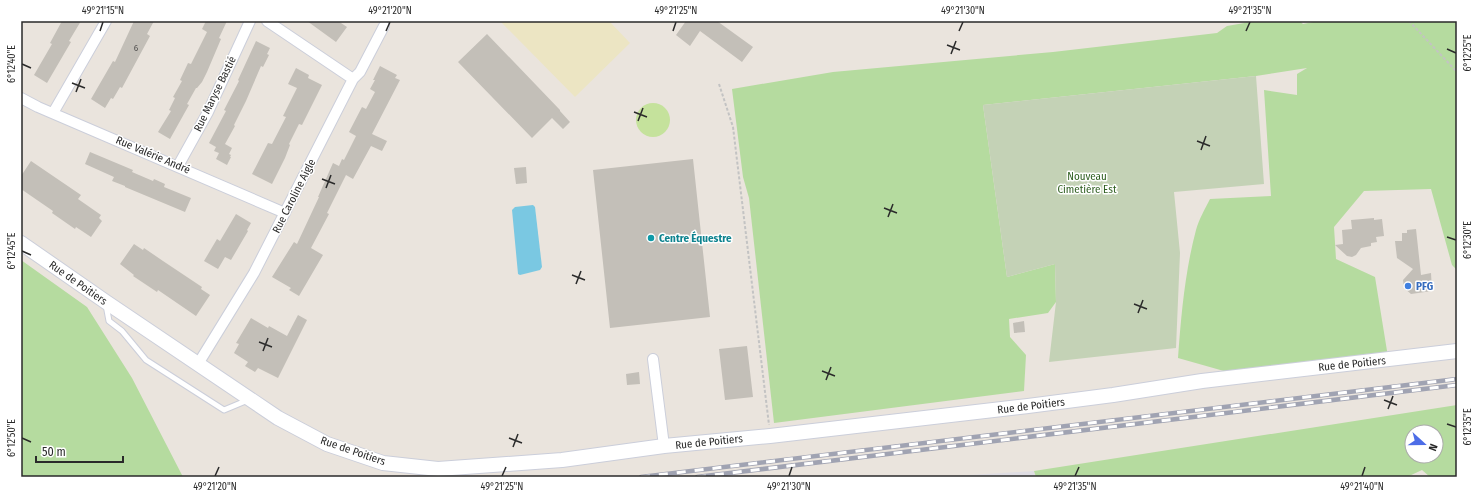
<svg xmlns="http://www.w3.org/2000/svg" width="1478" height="498" viewBox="0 0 1478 498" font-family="'Fira Sans Condensed',sans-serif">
<rect width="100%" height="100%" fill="#eae4dd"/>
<path fill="#dfdde3" d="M1034,471L1036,477H938Z"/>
<path fill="#b5db9f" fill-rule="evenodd" d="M1256,21H1300L1303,24L1318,21H1457V270L1452,265L1431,189L1364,191L1334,227L1336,259L1375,277L1388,357L1238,375L1178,358C1181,316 1185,271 1196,230C1199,219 1205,209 1210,199L1271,196L1264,90L1297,95V74L1307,68L1256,76L983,105L1007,277L1055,264L1056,302L1048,313L1009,319L1010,337L1026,355L1024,391L774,423L749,198L743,177L732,89L833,72L1053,52L1217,33L1227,26Z
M21,260L87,307L132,378L183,477H21Z
M1457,405V477H1430L1422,470L1407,477H1036L1034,471ZM1412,432H1436V456H1412Z"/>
<path fill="#ece5c3" d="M500,21H609L630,43L575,97Z"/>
<path fill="#c4d2b6" d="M1256,76L1264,184L1174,192L1180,253L1176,348L1049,362L1056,302L1055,264L1007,277L983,105Z"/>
<path fill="#c5e29c" d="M636 120a17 17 0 1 1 34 0a17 17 0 1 1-34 0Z"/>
<path fill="#7ac8e2" d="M533,205L535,207L542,267L540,270L520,275L518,274L512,210L515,207Z"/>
<path fill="#c3bfb8" d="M62,21H81L69,41L71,42L47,83L34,75L52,44L50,43Z
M134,21H154L147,34L150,36L122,88L120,87L113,99L111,98L105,108L91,99L113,61L115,62Z
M206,21H227L219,38L221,39L207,72L202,82L197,88H196L187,104L189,105L170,139L158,132L171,111L169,110L175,98L173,97L182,81L180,80L188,63L191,64L207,32L202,29Z
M307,21H338L347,27L336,42Z
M686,21H717L753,47L742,62L700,31L690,46L676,35Z
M487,34L560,110V111L570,122L563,129L552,118L532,138L458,62Z
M256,41L270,48L267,54L269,55L263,67L261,66L246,101L234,125L235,126L225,144L232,148L229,154L231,155L230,157H231L227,165L216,159L219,153L214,151L216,147L209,143L226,111L224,110L239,81L238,80Z
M380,66L397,75L395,78L400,80L372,134L387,141L382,151L371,146L353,179L346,175L327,213L329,214L311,248L323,255L299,296L289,290L291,288L272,277L294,242L297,244L319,197H318L333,163L339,166L342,159L344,160L356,136L349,132L362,107L366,109L375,92L370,89L375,80H373Z
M296,68L309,75L308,78L322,85L302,125L299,124L289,144L290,145L285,158L272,184L252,174L268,143L272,144L286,117L283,116L297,88L288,84Z
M90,152L133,170L132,172L153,181L154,179L165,184L164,187L191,198L185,212L125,187V186L112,181L114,177L85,164Z
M693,159L710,317L610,328L593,170Z
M31,161L81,195L78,199L101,215L99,218L102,221L91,237L76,227L75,229L52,213L53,211L21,189V176Z
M526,167L527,183L516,184L514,168Z
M236,214L251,223L247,230L248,231L231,260L225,257L218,269L204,261L217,239L220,241Z
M1374,218V220L1382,219L1384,236L1376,237L1377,242L1371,243V246L1361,248L1356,255L1352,257L1347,256L1335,245L1343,244L1342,230L1352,229L1351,220Z
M1416,229L1421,275L1431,273L1432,291L1411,294L1404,288L1403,280L1413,269L1397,258L1395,241H1402V233H1407V230Z
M134,244L143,250L144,248L163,261L202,287L201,289L210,295L196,316L158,290L157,292L133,276L134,275L120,264Z
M298,315L307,320L278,378L258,368L255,372L245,366L248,362L234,353L239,344L236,343L251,318L268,328L269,326L287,336Z
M1024,321L1025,332L1014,333L1013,323Z
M747,346L753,397L725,400L719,349Z
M639,372L640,384L627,385L626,374Z"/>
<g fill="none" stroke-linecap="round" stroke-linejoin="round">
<g stroke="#cbceda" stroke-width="7">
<path id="lane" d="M106,305L109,321L122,331L146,360L224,410L248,400"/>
</g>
<g stroke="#cbceda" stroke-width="12">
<path id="street" d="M267,21L353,79
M21,98L38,107L285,213
M53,113L106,21
M178,166L208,112L250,21
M653,359L664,446
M198,364L254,273L353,79L360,72L384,26"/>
</g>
<g stroke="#cbceda" stroke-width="16">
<path id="secondary" d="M21,243L106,302L278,418L327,444L383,463L438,469L562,460L664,446L770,436L1028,406L1113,395L1202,381L1457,351"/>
</g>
<path stroke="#c3c3c3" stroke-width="2" stroke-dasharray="3 2" stroke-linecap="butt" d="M1409,21L1457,72
M719,84L733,127L769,425"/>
<use href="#lane" stroke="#fff" stroke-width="5"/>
<use href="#street" stroke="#fff" stroke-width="10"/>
<use href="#secondary" stroke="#fff" stroke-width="14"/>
<g stroke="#a0a3b2" stroke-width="4.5">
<path id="rail" d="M641,477L1457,379
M697,477L1457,385"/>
</g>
<use href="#rail" stroke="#fff" stroke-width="3" stroke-dasharray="9" stroke-linecap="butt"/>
</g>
<path fill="none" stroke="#2a2a2a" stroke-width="1.5" d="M100,31L103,22M386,31L390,22M673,31L676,22M959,31L963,22M1246,31L1250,22M947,45L960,50M1447,49L1456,53M951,54L956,41M22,64L31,68M72,83L85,88M76,92L81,79M634,112L647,117M638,121L643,108M1197,141L1210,146M1201,150L1206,136M322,179L335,184M326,188L331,175M884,208L897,213M888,217L893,204M1447,237L1456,240M22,251L31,255M572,275L585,280M576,284L581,271M1134,304L1147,309M1138,313L1143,300M259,342L272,347M263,351L268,338M822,371L835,376M826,380L831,367M1384,400L1397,405M1388,409L1393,396M1447,424L1456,427M22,438L31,442M509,438L522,443M513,447L518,434M215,476L219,467M502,476L506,467M789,476L792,467M1075,476L1079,467M1362,476L1365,467"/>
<circle fill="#0f9aa8" stroke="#fff" stroke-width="1.5" cx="651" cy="238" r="4"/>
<circle fill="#3f7fe0" stroke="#fff" stroke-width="1.5" cx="1408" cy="286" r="4"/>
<g text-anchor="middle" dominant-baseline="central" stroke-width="3" stroke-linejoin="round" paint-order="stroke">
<g font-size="9" fill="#504f4e">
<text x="136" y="48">6</text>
</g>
<g font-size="11" fill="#2a2a2a" stroke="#fff">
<text transform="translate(215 94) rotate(-64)">Rue Maryse Bastié</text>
<text transform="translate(153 155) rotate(23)">Rue Valérie André</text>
<text transform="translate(294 196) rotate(-63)">Rue Caroline Aigle</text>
<text transform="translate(78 283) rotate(35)">Rue de Poitiers</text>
<text transform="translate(1352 364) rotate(-6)">Rue de Poitiers</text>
<text transform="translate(1031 406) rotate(-7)">Rue de Poitiers</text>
<text transform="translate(709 442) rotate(-6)">Rue de Poitiers</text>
<text transform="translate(353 451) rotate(19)">Rue de Poitiers</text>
</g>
<g font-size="11" fill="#2f5f21" stroke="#fff">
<text x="1087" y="176">Nouveau<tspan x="1087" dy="13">Cimetière Est</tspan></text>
</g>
<g font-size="11" font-weight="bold" fill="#0d838f" stroke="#fff" text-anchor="start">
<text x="659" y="238">Centre Équestre</text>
</g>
<g font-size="11" font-weight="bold" fill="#366cbe" stroke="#fff" text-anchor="start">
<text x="1416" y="286">PFG</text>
</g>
</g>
<rect width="1478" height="498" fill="none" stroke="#ffffff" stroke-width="44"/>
<g transform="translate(1424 444) rotate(111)"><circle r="19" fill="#ffffff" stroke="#aaaaaa"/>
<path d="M0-3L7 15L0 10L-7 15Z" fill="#4d6de7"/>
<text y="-6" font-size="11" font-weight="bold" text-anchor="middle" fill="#2a2a2a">N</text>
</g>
<path d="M36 456v6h87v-6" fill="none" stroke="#2a2a2a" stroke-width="2"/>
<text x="42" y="456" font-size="12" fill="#2a2a2a" stroke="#ffffff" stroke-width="3" paint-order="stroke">50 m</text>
<rect x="22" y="22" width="1434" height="454" fill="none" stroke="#2a2a2a" stroke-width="1.5"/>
<g font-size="10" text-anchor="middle" fill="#2a2a2a">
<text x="103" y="14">49°21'15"N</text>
<text x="390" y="14">49°21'20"N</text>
<text x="676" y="14">49°21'25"N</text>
<text x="963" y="14">49°21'30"N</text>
<text x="1250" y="14">49°21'35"N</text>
<text transform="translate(1467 53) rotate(-90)" y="4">6°12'25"E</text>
<text transform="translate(11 64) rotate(-90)" y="4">6°12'40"E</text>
<text transform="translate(1467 240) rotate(-90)" y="4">6°12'30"E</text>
<text transform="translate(11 251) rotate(-90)" y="4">6°12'45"E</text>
<text transform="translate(1467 427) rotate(-90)" y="4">6°12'35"E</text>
<text transform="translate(11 438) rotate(-90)" y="4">6°12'50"E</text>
<text x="215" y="490">49°21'20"N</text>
<text x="502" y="490">49°21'25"N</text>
<text x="789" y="490">49°21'30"N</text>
<text x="1075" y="490">49°21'35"N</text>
<text x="1362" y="490">49°21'40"N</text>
</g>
</svg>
